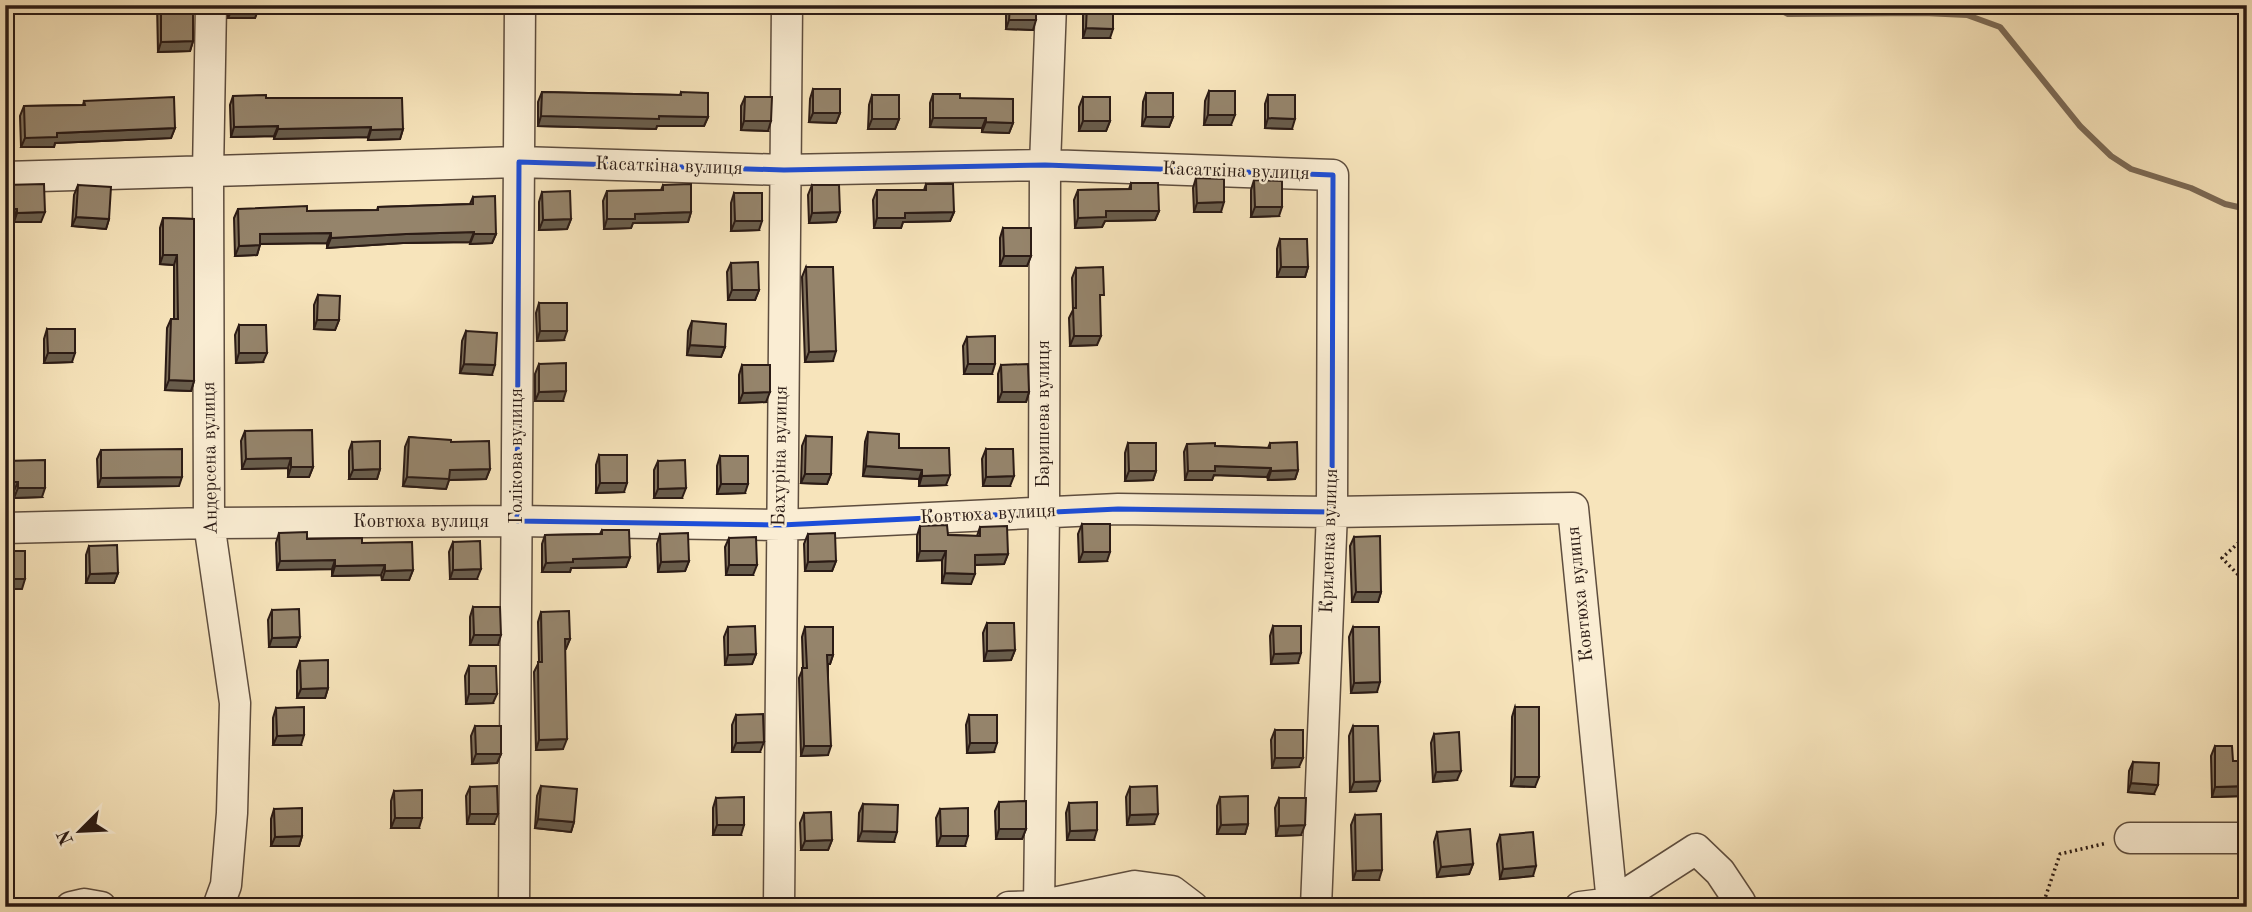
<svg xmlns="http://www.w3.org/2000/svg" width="2252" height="912" viewBox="0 0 2252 912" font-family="'Old Standard TT',serif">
<rect width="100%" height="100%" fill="#f7e4bb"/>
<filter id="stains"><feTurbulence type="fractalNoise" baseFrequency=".00286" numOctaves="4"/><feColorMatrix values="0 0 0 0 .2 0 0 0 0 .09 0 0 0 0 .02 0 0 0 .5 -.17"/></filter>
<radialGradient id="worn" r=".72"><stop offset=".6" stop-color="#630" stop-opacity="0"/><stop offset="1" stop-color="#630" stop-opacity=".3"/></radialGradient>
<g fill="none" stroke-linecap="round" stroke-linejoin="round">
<path stroke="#7c6b57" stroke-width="6" d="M1770,5L1788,14L1924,13L1967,15L2000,27L2080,126L2111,156L2131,169L2191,188L2225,204L2247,209"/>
<g stroke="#5e4d3e" stroke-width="33">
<path id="minor" d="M211,5L208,173L209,523L235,703L232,813L226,885L218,907
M5,177L519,162L784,170L1045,165L1333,175L1332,512L1316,907
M5,528L209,523L517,521L781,525L1118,509L1332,512L1573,508L1612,903
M2130,838H2247
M71,907L84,904L101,907
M514,907L520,5
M779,907L787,5
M1009,907L1039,906L1135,886L1172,891L1193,907
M1039,907L1044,511L1045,165L1051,5
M1580,907L1612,903L1696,849L1720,872L1740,902L1741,907"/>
</g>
<path stroke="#2b1b15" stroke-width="3.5" stroke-dasharray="2 3.5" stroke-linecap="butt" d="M2247,535L2222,558L2247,584
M2042,907L2060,854L2107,843"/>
<use href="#minor" stroke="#faedd3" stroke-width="30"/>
</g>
<path fill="#80725c" stroke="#2b1b15" stroke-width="2" d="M157,5H193V41L190,51L158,52Z
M228,5H259L255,18H228Z
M1006,5H1036L1033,30L1006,29Z
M1086,5L1110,38H1083V14Z
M813,89L840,113L836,123L809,122L810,99Z
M1209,91L1231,125H1204L1205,101Z
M542,92L680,95L681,92L708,117L704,126H657L656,129L538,126V102Z
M1146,93L1173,117L1169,127L1142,126L1143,102Z
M933,94L960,98L1013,123L1009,133L982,132V128L930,127V103Z
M872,95L899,119L895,129H868L869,105Z
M1268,95L1292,129L1265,128V104Z
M233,96L266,98L403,129L400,139L368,140V137L274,139V136L231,137L230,105Z
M745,97L768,131L741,130V106Z
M1083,97L1110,121L1106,131H1079V107Z
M84,101L175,128L171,138L55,143L54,147H21L20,116L24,106L83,105Z
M1196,178L1221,212H1194L1193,188Z
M1254,180L1279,216L1251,217V190Z
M1131,183L1159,211L1155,220L1105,221L1102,227L1075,228L1074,200L1078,190L1129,189Z
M926,184L954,212L950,221L903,222L901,228H874L873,200L877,190H924Z
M78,185L109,219L106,229L72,226L74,195Z
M663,185L691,212L688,222L633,223L631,228L604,229L603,201L607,191L661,190Z
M812,185L840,212L836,222L809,223L808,195Z
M542,192L571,219L567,229L539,230V202Z
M734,193L759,230L731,231V203Z
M473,197L496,234L492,243L470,244V242L403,243L327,248V243L260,244L257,255L235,256L234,218L238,209L307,211L377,210L378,207L470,204Z
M163,218L194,219V381L191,391L165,390L167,328L171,319H174V265L160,264V228Z
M1003,228L1031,256L1027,266H1000V238Z
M1280,239L1308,267L1305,277H1277V249Z
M731,263L759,290L755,300H728L727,272Z
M806,267L833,361L805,362L802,277Z
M1076,268L1100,304L1097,345L1070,346L1069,318L1073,310L1072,278Z
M318,295L339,320L335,330L314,329V305Z
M539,303L564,340L537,341L536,313Z
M692,321L725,347L721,357L687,355L688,331Z
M239,325L263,362L236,363L235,335Z
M47,329L72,362L44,363V339Z
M466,331L492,375L460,373L462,341Z
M967,337L992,374H964L963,346Z
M539,364L563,401H535V374Z
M742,365L766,402L739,403V375Z
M1001,365L1029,392L1026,402H998V374Z
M245,431L313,467L309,477H288V468L242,469L241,441Z
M868,432L899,448L946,485L919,486V479L863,476L865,442Z
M806,436L831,474L827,484L801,483L802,446Z
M409,437L451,442L490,469L486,479L449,480L446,489L403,486L405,447Z
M352,442L380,469L377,479H349V451Z
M1128,443L1156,471L1153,480L1125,481V453Z
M1270,443L1298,470L1295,479L1268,480L1267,477L1214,475L1212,480H1185L1184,452L1187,444L1215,446L1268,448Z
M986,449L1010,486H983L982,459Z
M101,450L179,486L98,487L97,459Z
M599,455L624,492L596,493V465Z
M720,456L745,493L717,494V466Z
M5,461L42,497L14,498V491Z
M658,461L682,498H654V470Z
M1082,524L1107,561L1079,562L1078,534Z
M920,526L948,535L977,536L980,527L1008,554L1004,564L975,565L971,584L942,583V560L917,561V536Z
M602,530L630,557L626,567L571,568L570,572H542V544L545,535L600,534Z
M279,533L307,539L362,543L413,570L409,580H382L381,575L332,576V569L277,570L276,543Z
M660,534L689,561L685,571L658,572L657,544Z
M808,534L836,561L832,571H805L804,544Z
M1354,537L1381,592L1378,602H1352L1350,546Z
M729,538L753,575H726L725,547Z
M453,542L477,579H450L449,552Z
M89,546L118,573L114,583H86V555Z
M473,607L498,645H470V617Z
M272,610L300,637L296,647H269L268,620Z
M541,612L570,639L565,649L563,749L536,750L534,672L539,662L538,622Z
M987,623L1015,650L1011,660L984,661L983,633Z
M1273,626L1298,663L1271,664L1270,636Z
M728,627L756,654L752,664L725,665L724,637Z
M805,627L833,655L830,664H828V755L801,756L799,678L803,668L802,637Z
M1353,627L1377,692L1351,693L1349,637Z
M300,661L328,688L325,698H297V671Z
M469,666L493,703L466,704L465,676Z
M1515,707L1535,787L1511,786L1512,717Z
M276,708L301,745H273V718Z
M736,715L760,752H732V725Z
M969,715L994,752L967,753L966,725Z
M475,726L501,754L497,763L472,764L471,736Z
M1353,726L1376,791L1350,792L1349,736Z
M1275,730L1299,767L1272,768L1271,740Z
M1434,734L1457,780L1433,782L1431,743Z
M2215,746L2233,761H2247V787L2244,796L2212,797L2211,756Z
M2133,762L2154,794L2128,792L2129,771Z
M541,786L574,822L571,832L535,828L537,796Z
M470,787L494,824H467L466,796Z
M1130,787L1154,824L1127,825L1126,797Z
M394,791L419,828H391V801Z
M1220,797L1248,824L1245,834H1217V806Z
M716,798L741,835H713V808Z
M1279,798L1301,835L1276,836L1275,808Z
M999,802L1026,829L1022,839H996L995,811Z
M1069,803L1094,840H1067L1066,813Z
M863,804L894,842L858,841L859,813Z
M274,809L302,836L299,846H271V819Z
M940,809L965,846H937L936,818Z
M804,813L832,840L828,850H801L800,823Z
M1355,815L1379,880H1353L1351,825Z
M1437,832L1473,864L1469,874L1437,877L1434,842Z
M1500,835L1533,876L1500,879L1497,844Z"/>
<path fill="#685c4b" stroke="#2b1b15" stroke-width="2" d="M540,5H567L564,13H537Z
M259,8L255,18H228L232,9Z
M1009,20H1036L1033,30L1006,29Z
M1086,28L1113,29L1110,38H1083Z
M193,41L190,51L158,52L161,42Z
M813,113H840L836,123L809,122Z
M1208,115H1235L1231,125H1204Z
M541,116H659L708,117L704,126H657L656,129L538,126Z
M1146,117H1173L1169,127L1142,126Z
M933,118H986L982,128L930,127Z
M1268,118L1295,119L1292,129L1265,128Z
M872,119H899L895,129H868Z
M744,121H771L768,131L741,130Z
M1083,121H1110L1106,131H1079Z
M986,122L1013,123L1009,133L982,132Z
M278,126L274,136L231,137L234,127Z
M371,127L368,137L274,139L278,129Z
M175,128L171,138L55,143L54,147H21L25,138L57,133Z
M403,129L400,139L368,140L371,130Z
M1224,202L1221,212H1194L1197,203Z
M1255,207H1282L1279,216L1251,217Z
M5,209H17L14,219H5Z
M1106,211H1159L1155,220L1105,221L1102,227L1075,228L1078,218Z
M45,212L41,222H14L17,213Z
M691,212L688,222L633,223L631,228L604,229L607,219L635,214Z
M840,212L836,222L809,223L812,213Z
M954,212L950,221L903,222L901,228H874L877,218L905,213Z
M76,217L109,219L106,229L72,226Z
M571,219L567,229L539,230L543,220Z
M735,221H762L759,230L731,231Z
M474,232L470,242L403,243L327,248L331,238L406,234Z
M331,233L327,243L257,244L260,234Z
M474,234H496L492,243L470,244Z
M260,245L257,255L235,256L239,246Z
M163,255H177L174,265L160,264Z
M1004,256H1031L1027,266H1000Z
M1281,267H1308L1305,277H1277Z
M732,290H759L755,300H728Z
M317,320H339L335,330L314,329Z
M540,331H567L564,340L537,341Z
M1074,336H1101L1097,345L1070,346Z
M690,345L725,347L721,357L687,355Z
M836,351L833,361L805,362L809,352Z
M48,353H75L72,362L44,363Z
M239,353H267L263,362L236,363Z
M464,364L495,365L492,375L460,373Z
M968,364H995L992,374H964Z
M169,380L194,381L191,391L165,390Z
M566,391L563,401H535L539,392Z
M770,392L766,402L739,403L743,393Z
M1002,392H1029L1026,402H998Z
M291,458L288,468L242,469L246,459Z
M866,466L922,470L919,479L863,476Z
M1215,466L1271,468L1267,477L1214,475L1212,480H1185L1188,471Z
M291,467H313L309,477H288Z
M380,469L377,479H349L353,470Z
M490,469L486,479L449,480L446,489L403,486L407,477L450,470Z
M1298,470L1295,479L1268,480L1271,471Z
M1129,471H1156L1153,480L1125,481Z
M805,474H831L827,484L801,483Z
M950,475L946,485L919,486L922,476Z
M1014,476L1010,486H983L986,477Z
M182,477L179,486L98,487L101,478Z
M5,482H18L14,491H5Z
M600,483H627L624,492L596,493Z
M721,484H748L745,493L717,494Z
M18,488H45L42,497L14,498Z
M686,488L682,498H654L658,489Z
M920,551H946L942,560L917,561Z
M1083,552H1110L1107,561L1079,562Z
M1008,554L1004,564L972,565L975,555Z
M630,557L626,567L571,568L570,572H542L546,563L573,559Z
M335,560L332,569L277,570L280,561Z
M689,561L685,571L658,572L661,562Z
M836,561L832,571H805L808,562Z
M385,565L381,575L332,576L335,566Z
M729,565H757L753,575H726Z
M481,569L477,579H450L453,570Z
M413,570L409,580H382L385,571Z
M118,573L114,583H86L90,574Z
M945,573L975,574L971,584L942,583Z
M5,579H25L22,589H5Z
M1356,592H1381L1378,602H1352Z
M474,635H501L498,645H470Z
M300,637L296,647H269L272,638Z
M565,639H570L566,649H561Z
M1015,650L1011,660L984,661L987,651Z
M1301,653L1298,663L1271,664L1274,654Z
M756,654L752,664L725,665L728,655Z
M827,655H833L830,664H824Z
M1380,682L1377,692L1351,693L1354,683Z
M328,688L325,698H297L301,689Z
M469,694H497L493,703L466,704Z
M304,735L301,745H273L277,736Z
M567,739L563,749L536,750L539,740Z
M764,742L760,752H732L736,743Z
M970,743H997L994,752L967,753Z
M804,746H831L828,755L801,756Z
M476,754H501L497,763L472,764Z
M1275,758H1303L1299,767L1272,768Z
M1461,771L1457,780L1433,782L1436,772Z
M1515,777H1539L1535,787L1511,786Z
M1380,781L1376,791L1350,792L1354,782Z
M2131,783L2158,785L2154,794L2128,792Z
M2247,786L2244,796L2212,797L2215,787Z
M470,814H498L494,824H467Z
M1158,814L1154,824L1127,825L1130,815Z
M395,818H422L419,828H391Z
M538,819L574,822L571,832L535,828Z
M1248,824L1245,834H1217L1221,825Z
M717,825H744L741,835H713Z
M1305,825L1301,835L1276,836L1279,826Z
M999,829H1026L1022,839H996Z
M1097,830L1094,840H1067L1070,831Z
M862,831L897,832L894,842L858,841Z
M302,836L299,846H271L275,837Z
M941,836H968L965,846H937Z
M832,840L828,850H801L805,841Z
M1473,864L1469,874L1437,877L1441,867Z
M1536,866L1533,876L1500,879L1503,869Z
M1382,870L1379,880H1353L1356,871Z"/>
<path fill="#95846b" stroke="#2b1b15" stroke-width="2" d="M161,5H193V41L161,42Z
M232,5H259V8L232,9Z
M1010,5H1036V20H1009Z
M1087,5H1113V29L1086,28Z
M813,89H840V113H813Z
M1209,91H1235V115H1208Z
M542,92L681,95V92L708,93V117L659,116V119L541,116Z
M1146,93H1173V117H1146Z
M933,94H960V98L1013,99V123L986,122V118H933Z
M266,95V98H402L403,129L371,130V127L278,129V126L234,127L233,96Z
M872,95H899V119H872Z
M1268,95H1295V119L1268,118Z
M174,97L175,128L57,133V137L25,138L24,106L85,105L84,101Z
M745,97H772L771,121H744Z
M1083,97H1110V121H1083Z
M1196,178L1224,179V202L1197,203Z
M1254,180L1282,181V207H1255Z
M1131,183H1158L1159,211H1106V217L1078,218V190L1131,189Z
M44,184L45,212L17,213V209H5V185Z
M691,184V212L635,214V219H607V191L663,190V185Z
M926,184H953L954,212L905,213V218H877V190H926Z
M78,185L111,187L109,219L76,217Z
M812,185H839L840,212L812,213Z
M570,191L571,219L543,220L542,192Z
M734,193H762V221H735Z
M495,196L496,234H474V232L406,234L331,238V233L260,234V245L239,246L238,209L307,206V211L378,210V207L473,204V197Z
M163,218L194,219V381L169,380L171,319H178L177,255H163Z
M1003,228H1031V256H1004Z
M1280,239H1307L1308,267H1281Z
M758,262L759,290H732L731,263Z
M806,267H833L836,351L809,352Z
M1103,267L1104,295H1100L1101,336H1074L1073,308H1076V268Z
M318,295L340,296L339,320H317Z
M539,303H567V331H540Z
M692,321L726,324L725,347L690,345Z
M239,325H266L267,353H239Z
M47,329H75V353H48Z
M466,331L497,333L495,365L464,364Z
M995,336V364H968L967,337Z
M566,363V391L539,392V364Z
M1028,364L1029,392H1002L1001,365Z
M742,365H770V392L743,393Z
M312,430L313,467H291V458L246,459L245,431Z
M868,432L899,434V448H949L950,475L922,476V470L866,466Z
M806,436L832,437L831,474H805Z
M409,437L451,440V442L489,441L490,469L450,470L449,479L407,477Z
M380,441V469L353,470L352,442Z
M1297,442L1298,470L1271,471V468L1215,466V471H1188L1187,444L1215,443V446L1270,448V443Z
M1128,443H1156V471H1129Z
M182,449V477L101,478V450Z
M986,449H1013L1014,476L986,477Z
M599,455H627V483H600Z
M720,456H748V484H721Z
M45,460V488H18V482H5V461Z
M685,460L686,488L658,489V461Z
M1082,524H1110V552H1083Z
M947,525L948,535L980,536V527L1007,526L1008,554L975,555V574L945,573L946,551H920V526Z
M602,530H629L630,557L573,559V562L546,563L545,535L602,534Z
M307,532V539L362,538V543L412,542L413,570L385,571V565L335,566V560L280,561L279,533Z
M688,533L689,561L661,562L660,534Z
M835,533L836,561L808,562V534Z
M1380,536L1381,592H1356L1354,537Z
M756,537L757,565H729V538Z
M480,541L481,569L453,570V542Z
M117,545L118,573L90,574L89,546Z
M5,551H25V579H5Z
M473,607H500L501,635H474Z
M299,609L300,637L272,638V610Z
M569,611L570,639H565L567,739L539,740L538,662H542L541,612Z
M987,623H1014L1015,650L987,651Z
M755,626L756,654L728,655V627Z
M1273,626H1301V653L1274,654Z
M805,627H833V655H827L831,746H804L802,668H807Z
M1353,627H1379L1380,682L1354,683Z
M328,660V688L301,689L300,661Z
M469,666H496L497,694H469Z
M304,707V735L277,736L276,708Z
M1515,707H1539V777H1515Z
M763,714L764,742L736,743V715Z
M969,715H997V743H970Z
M475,726H501V754H476Z
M1353,726H1378L1380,781L1354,782Z
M1275,730H1303V758H1275Z
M1459,732L1461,771L1436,772L1434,734Z
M2215,746H2232L2233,761H2247V786L2215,787Z
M2133,762L2159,763L2158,785L2131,783Z
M497,786L498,814H470V787Z
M541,786L577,789L574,822L538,819Z
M1157,786L1158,814L1130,815V787Z
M422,790V818H395L394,791Z
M1248,796V824L1221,825L1220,797Z
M744,797V825H717L716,798Z
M1279,798H1306L1305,825L1279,826Z
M1026,801V829H999V802Z
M1097,802V830L1070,831L1069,803Z
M863,804L898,805L897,832L862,831Z
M302,808V836L275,837L274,809Z
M968,808V836H941L940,809Z
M831,812L832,840L805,841L804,813Z
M1381,814L1382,870L1356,871L1355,815Z
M1470,829L1473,864L1441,867L1437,832Z
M1533,832L1536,866L1503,869L1500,835Z"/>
<path fill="none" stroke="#1d4ed8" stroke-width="5" stroke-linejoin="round" d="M519,162L784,170L1045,165L1333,175L1332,512L1118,509L781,525L517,521Z"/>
<g text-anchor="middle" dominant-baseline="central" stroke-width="5" stroke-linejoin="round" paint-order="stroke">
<g font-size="19" fill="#2b1b15" stroke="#faedd3">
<text transform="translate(669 167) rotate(2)">Касаткіна вулиця</text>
<text transform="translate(1236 172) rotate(2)">Касаткіна вулиця</text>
<text transform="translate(1044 414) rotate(-90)">Баришева вулиця</text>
<text transform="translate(517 456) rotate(-90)">Голікова вулиця</text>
<text transform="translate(781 456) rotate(-89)">Бахуріна вулиця</text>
<text transform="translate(211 458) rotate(-91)">Андерсена вулиця</text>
<text transform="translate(988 515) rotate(-3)">Ковтюха вулиця</text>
<text x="421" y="522">Ковтюха вулиця</text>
<text transform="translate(1330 541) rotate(-88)">Криленка вулиця</text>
<text transform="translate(1581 594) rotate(-96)">Ковтюха вулиця</text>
</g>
</g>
<rect width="2252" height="912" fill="none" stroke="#f7e4bb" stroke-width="28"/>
<rect x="7" y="7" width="2238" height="898" fill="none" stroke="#2b1b15" stroke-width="3.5"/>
<rect x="14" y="14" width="2224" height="884" fill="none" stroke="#2b1b15" stroke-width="2"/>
<g transform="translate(80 831) rotate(246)" stroke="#faedd3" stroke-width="5" paint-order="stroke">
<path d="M0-5L12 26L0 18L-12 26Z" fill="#2b1b15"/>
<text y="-10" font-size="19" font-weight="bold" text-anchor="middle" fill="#2b1b15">N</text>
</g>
<rect width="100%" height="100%" filter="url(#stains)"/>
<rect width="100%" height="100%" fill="url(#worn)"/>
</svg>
